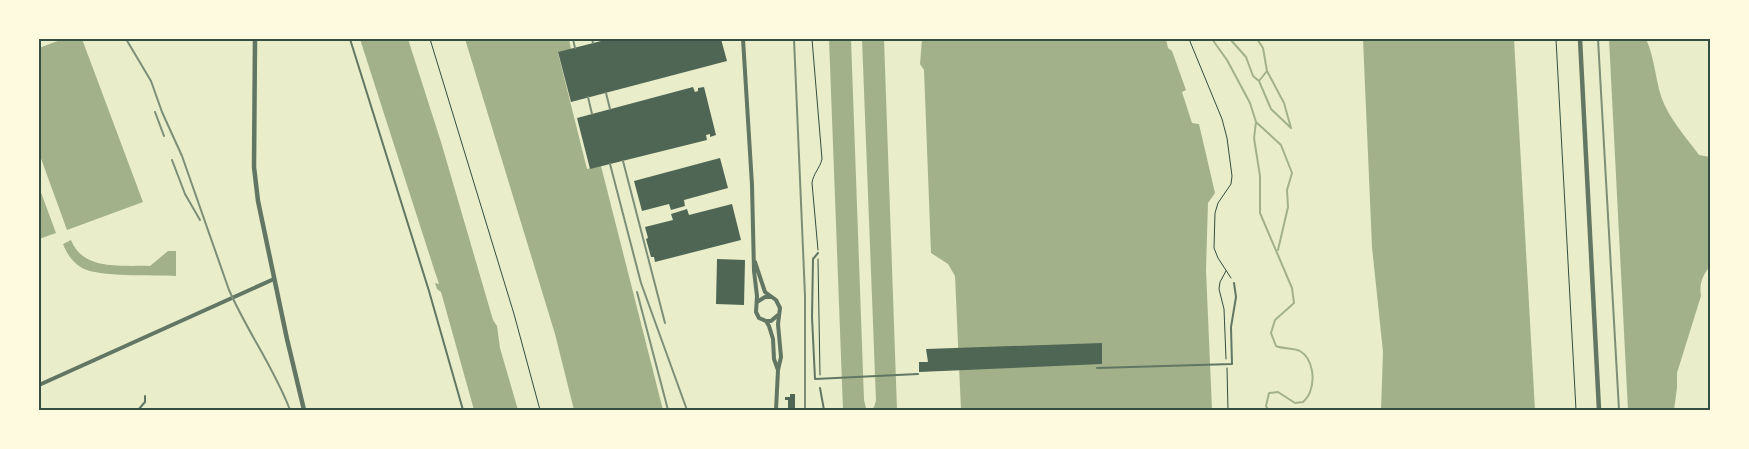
<svg xmlns="http://www.w3.org/2000/svg" width="1749" height="449" viewBox="0 0 1749 449" font-family="'IBM Plex Sans',sans-serif">
<rect width="100%" height="100%" fill="#e9edc9"/>
<path fill="#a3b18a" d="M63,39H82L143,202L67,230L39,153V48Z
M360,39H408L441,142L493,320L497,326L500,348L518,410H474L441,292L437,289L435,283L439,284L433,266Z
M465,39H569L571,49L558,53L587,169L601,166L663,410H574L555,334Z
M829,39H851L864,400L866,408L869,410H843Z
M862,39H884L897,410H871L874,407L876,401Z
M922,39H1166L1168,48L1172,51L1186,90L1182,92L1192,123L1199,124L1215,193L1208,203L1206,270L1212,410H961L955,276L948,264L931,253L924,70L920,64Z
M1363,39H1514L1535,410H1381L1383,352L1372,247Z
M1609,39H1646C1656,60 1655,85 1665,106C1674,124 1688,140 1699,155L1710,157V266C1703,275 1699,283 1701,296L1677,373V388L1674,410H1628Z
M39,187L56,233L39,239Z
M71,240C83,271 122,265 150,266L168,251H176V276C154,275 98,277 82,268C72,262 67,254 63,244Z"/>
<g fill="none" stroke-linecap="round" stroke-linejoin="round">
<path stroke="#a3b18a" stroke-width="2" d="M1212,39L1227,60L1250,103L1256,122L1281,145L1292,173L1287,190L1288,207L1278,250
M1230,39L1246,57L1253,76L1259,81L1271,109L1291,128L1284,103L1267,71L1263,48L1257,39
M1259,81L1267,71
M1256,122L1254,138L1260,176V213L1292,288L1294,303L1275,320L1271,333L1276,346C1283,349 1295,348 1300,351C1313,359 1315,379 1310,392C1309,395 1306,399 1303,402L1295,403L1278,392L1269,393L1266,406L1268,410"/>
</g>
<path fill="#4f6655" d="M609,39H702V41L721,39L727,61L571,102L558,52Z
M693,87L695,92L698,91V88L704,87L716,135L710,137V134L706,135L707,140L590,169L577,118Z
M720,158L728,188L684,200L685,206L671,210L669,204L642,211L634,181Z
M732,204L741,240L655,262L654,257H651L646,239L648,238L645,227L673,220L671,214L687,209L689,215Z
M717,259L745,260L744,305L716,304Z
M1102,343V364L919,372V362H928L926,349Z
M790,394H795V410H788V400H785V397H790Z"/>
<g fill="none" stroke-linecap="round" stroke-linejoin="round">
<path stroke="#344e41" stroke-width="1" d="M430,39L514,314L540,410
M812,39L822,159C820,168 813,174 812,183L818,250
M1189,39L1222,119L1227,138L1232,176L1231,184L1218,203L1215,213L1214,248L1218,258L1231,278
M1556,39L1576,410
M818,259L820,375
M1226,359L1224,309L1219,289L1220,282L1226,271
M1227,368L1228,410"/>
<path stroke="#617663" stroke-width="2" d="M350,39L429,291L463,410
M818,253L813,259L812,317L815,379L918,374
M1097,368L1232,364L1231,327L1236,297L1234,283
M820,388L824,410
M138,410L145,402V396"/>
<path stroke="#617663" stroke-width="4" d="M743,39L752,185L754,271L757,296L756,312L759,318L766,321L769,326L773,339L774,359L778,370
M755,262L765,292L776,300L780,308L778,324L781,357L778,370L776,410
M757,302L765,297H771
M766,321H771L778,315
M39,385L274,279"/>
<path stroke="#617663" stroke-width="4.5" d="M255,39L254,167L258,201L287,339L304,410
M1580,39L1599,410"/>
<path stroke="#7c8e77" stroke-width="2" d="M126,39L151,81L162,112L182,156L229,290C247,331 274,368 290,410
M573,39L575,48
M592,39L593,43
M794,39L805,296V410
M1598,39L1619,410
M606,93L610,109
M588,97L592,114
M155,112L164,136
M172,160L185,194L200,220
M623,161L665,323
M610,164L641,283L687,410
M637,292L668,410"/>
</g>
<rect width="1749" height="449" fill="none" stroke="#fefae0" stroke-width="80"/>
<rect x="40" y="40" width="1669" height="369" fill="none" stroke="#344e41" stroke-width="2"/>
</svg>
